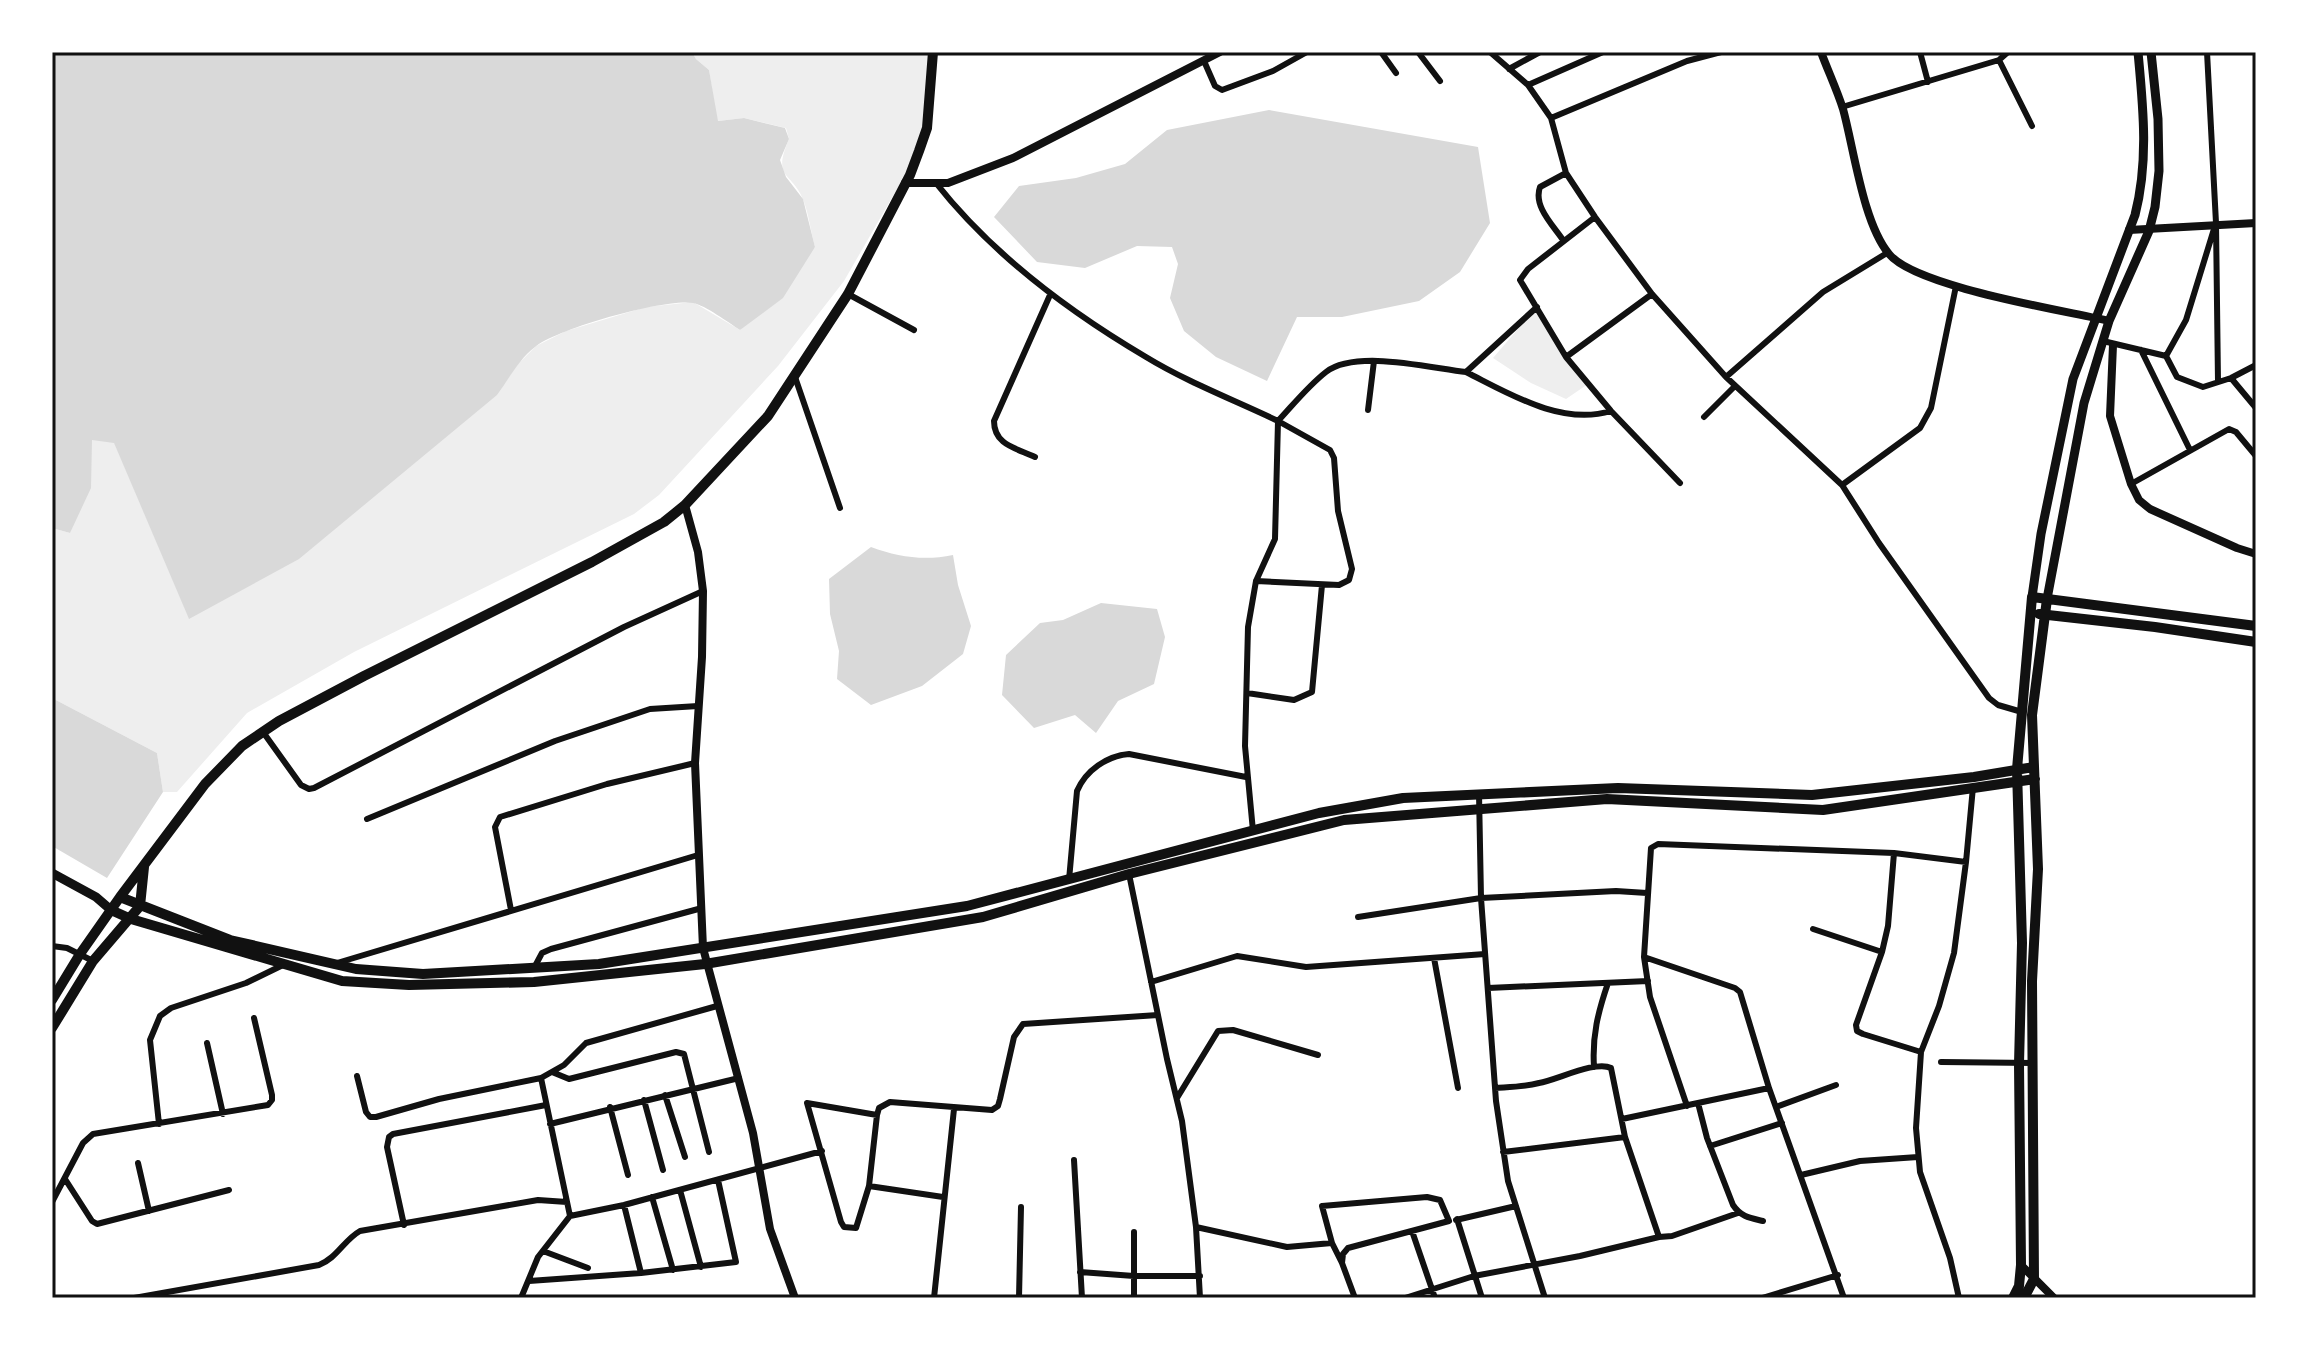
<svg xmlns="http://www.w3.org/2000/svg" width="2308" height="1350" viewBox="0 0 2308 1350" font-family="'DejaVu Sans',sans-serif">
<rect width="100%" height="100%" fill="#fff"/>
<path fill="#eee" d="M692,52H933L927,128L904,183L897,189L844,281L778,366L659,495L634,514L354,652L247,713L177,792H163L157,753L52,698V528L70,533L92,439L114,442L189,618L521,361L536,346L566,331L646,307L693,302L740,330L815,247C811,232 809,216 804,202C793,171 771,181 789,139L786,128L744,118L717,121L709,70L696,59Z
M1537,307L1588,384L1566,399L1531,383L1493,358Z"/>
<path fill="#d9d9d9" d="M52,52H692L696,59L709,70L718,121L744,118L785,128L789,139L780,160L786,177L803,199L815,247L783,298L740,330C729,323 705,305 693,303C665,298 556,329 535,347C519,359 509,379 497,395L299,559L189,619L114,443L92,440L91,488L70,533L52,528Z
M1269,110L1478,147L1490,223L1460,272L1419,301L1342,317H1297L1267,381L1216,357L1184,331L1170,298L1178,264L1172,247L1137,246L1085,268L1037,262L994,217L1019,186L1076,178L1125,164L1167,130Z
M871,547C898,557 924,561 953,555L958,585L971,626L963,654L922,686L871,705L837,679L839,651L830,614L829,579Z
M1101,603L1157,609L1165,637L1154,684L1118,701L1096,733L1075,715L1034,728L1002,695L1006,655L1040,623L1063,620Z
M52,698L157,753L163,792L107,878L52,846Z"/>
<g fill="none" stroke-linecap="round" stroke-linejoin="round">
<path stroke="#111" stroke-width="6" d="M1381,52L1396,73
M1418,52L1440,81
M1490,52L1528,85L1551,118L1566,173L1595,217L1652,294L1726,377L1842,485L1879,543L1989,698L1998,705L2022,712
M1920,52L1928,82
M2207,52L2216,223L2218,382
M1999,60L2032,126
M1204,61L1215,86L1222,90L1273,71L1307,52
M1509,69L1540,52
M1528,85L1603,52
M1842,107L1999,60L2008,52
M1551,118L1687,61L1721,52
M936,183C992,254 1068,311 1146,357C1187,382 1234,400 1278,421C1293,405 1308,386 1326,372C1356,349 1430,368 1466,372
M1595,217L1528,269L1520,280L1566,357L1611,411L1680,483
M1563,240C1553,225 1533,206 1540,187L1566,173
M848,294L914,330
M1537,307L1466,372C1510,394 1561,426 1611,411
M2103,341L2166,356L2177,377L2203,387L2231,378L2256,365
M2141,350L2190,450
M2166,356L2186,320L2214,229
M1566,357L1652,294
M795,377L840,508
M1726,377L1823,292L1887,253
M2231,378L2256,408
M1368,410L1374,361
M1704,417L1735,386
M1035,457C1016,448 994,445 994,421L1050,295
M2131,484L2229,429L2236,432L2256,456
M1842,485L1920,428L1931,408L1956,286
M1247,693L1294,700L1312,692L1322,585
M263,732L301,785L309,789L314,788L624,627L703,591
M1479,793L1481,898L1496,1101L1508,1181L1545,1298
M367,819L555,741L650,709L698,706
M1253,831L1245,746L1248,627L1256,581L1275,539L1278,421L1330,450L1334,458L1338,511L1352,569L1349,580L1339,585L1256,581
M1894,853L1888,926L1882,952L1856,1025L1857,1031L1863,1034L1921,1052
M1129,874L1167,1059L1182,1121L1196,1227L1200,1298
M1069,880L1077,791C1086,770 1107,756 1129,754L1246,777
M511,910L495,827L500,817L607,784L695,763
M1358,917L1481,898L1616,891L1647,893
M1813,929L1882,952
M52,946L67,948L93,961
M1644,957L1650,997L1687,1106
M1434,958L1458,1088
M337,963L698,855
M534,968L542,953L551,949L702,908
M1151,982L1237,956L1306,967L1485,954
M1488,988L1648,981
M207,1043L223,1114
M1941,1062L2033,1063
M1594,1067C1592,1036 1598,1012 1608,983
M552,1072L569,1079L676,1052L684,1054L709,1152
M357,1076L366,1112L370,1117H376L439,1099L541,1078L570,1216
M541,1078L564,1065L586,1043L717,1006
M1495,1088C1509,1087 1524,1087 1539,1083C1557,1080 1596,1060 1611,1068L1625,1137L1659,1237L1672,1236L1738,1213
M665,1095L685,1157
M1177,1098L1218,1031L1233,1030L1318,1055
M644,1100L663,1170
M807,1103L877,1115L869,1186L856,1228L844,1227L841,1222Z
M1698,1103L1707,1138L1733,1205C1741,1217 1750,1218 1763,1221
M610,1107L628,1175
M1776,1107L1836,1085
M877,1115L879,1108L890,1102L992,1110L998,1106L1000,1099L1014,1037L1023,1024L1158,1015
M1622,1119L1769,1088
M159,1124L150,1040L160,1016L171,1008L246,983L283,965
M550,1124L739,1078
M1710,1146L1782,1123
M1503,1152L1625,1137
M1074,1160L1082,1298
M138,1163L149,1211
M1801,1175L1860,1161L1918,1157
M65,1179L92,1221L97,1224L229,1190
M869,1186L943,1197
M680,1190L701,1267
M652,1197L673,1270
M52,1202L83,1143L93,1134L268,1105L272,1100V1095L254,1018
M624,1205L641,1273
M1457,1219L1482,1298
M1456,1220L1516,1206
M404,1225L387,1147L389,1137L393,1134L546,1105
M1196,1227L1287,1247L1332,1243
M1412,1231L1435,1298
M543,1251L588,1268
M1342,1263L1332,1243L1322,1206L1427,1197L1440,1200L1449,1221L1348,1248L1343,1254L1342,1263L1355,1298
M1080,1272L1134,1276H1200
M529,1281L641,1273L736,1262L718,1180
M134,1298L319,1265C337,1258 344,1240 360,1231L538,1200L567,1202
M521,1298L538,1257L570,1216L624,1205L822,1151
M934,1298L954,1109
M1019,1298L1021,1207
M1134,1298V1232
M1405,1298L1474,1276L1580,1256L1659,1237
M1762,1298L1838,1275
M1844,1298L1769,1088L1740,992L1735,988L1644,957L1651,848L1658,844L1894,853L1966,862L1973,787
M1959,1298L1950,1258L1920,1172L1916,1128L1921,1052L1939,1006L1954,953L1966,862"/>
<path stroke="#111" stroke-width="8" d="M1821,52C1828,71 1837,90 1843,109C1854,149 1863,223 1889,254C1916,287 2062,310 2109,321
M905,183H948L1013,158L1220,52
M2129,230L2256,223
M2113,345L2110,416L2131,484L2139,500L2150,509L2237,548L2256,554
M685,505L698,552L703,591L702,657L695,763L703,948L753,1133L770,1229L795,1298
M2021,1265L2054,1298"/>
<path stroke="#111" stroke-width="9" d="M2032,597L2041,534L2073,379L2135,215C2149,161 2143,106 2138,52
M2047,599L2084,403L2109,321L2149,231L2155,207L2159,171L2158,119L2151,52
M52,873L96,897L111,910"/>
<path stroke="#111" stroke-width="10" d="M2039,614L2155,627L2256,642
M120,897L230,940L356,969L423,974L599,964L967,906L1319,813L1403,798L1618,788L1812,795L1974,777L2034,767
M111,910L131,919L342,981L409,985L534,982L705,964L983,917L1129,874L1344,820L1607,799L1823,810L2035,779
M52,1000L80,954L120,897L205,784L242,746L279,721L364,676L592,562L664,522L685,505L768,416L848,294L910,175L919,151L927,128L933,52
M52,1028L93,961L140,906L144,867
M2013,1298L2019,1286L2021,1265L2019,1064L2022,943L2017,769L2032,597L2256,626
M2024,1298L2034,1279L2032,981L2038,869L2032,715L2047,599"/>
</g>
<rect width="2308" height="1350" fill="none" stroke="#ffffff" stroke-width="108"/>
<rect x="54" y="54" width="2200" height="1242" fill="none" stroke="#111" stroke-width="3"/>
</svg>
